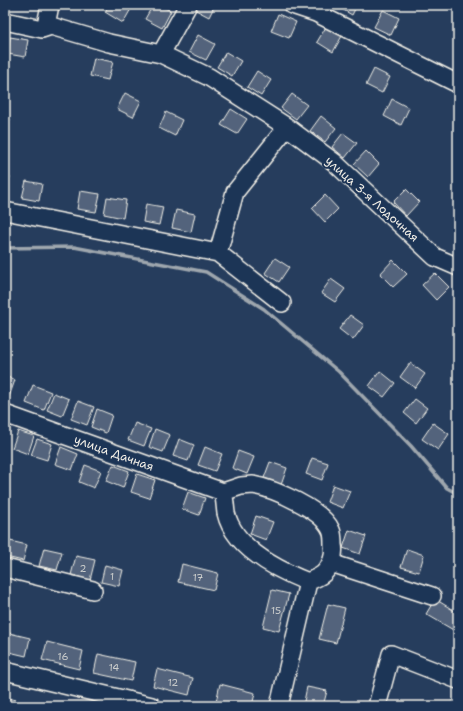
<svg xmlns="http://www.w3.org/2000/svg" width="463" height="711" viewBox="0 0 463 711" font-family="'Shantell Sans',sans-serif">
<rect width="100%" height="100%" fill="#263d5d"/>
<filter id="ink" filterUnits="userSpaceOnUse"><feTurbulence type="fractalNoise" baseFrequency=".025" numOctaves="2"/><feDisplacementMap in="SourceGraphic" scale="8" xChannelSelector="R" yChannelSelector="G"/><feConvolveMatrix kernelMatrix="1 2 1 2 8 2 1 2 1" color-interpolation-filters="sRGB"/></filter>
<g filter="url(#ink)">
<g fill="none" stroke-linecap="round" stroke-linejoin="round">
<path stroke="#9fa7ae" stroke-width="3.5" d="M5,248L74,247L206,272L264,309L339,372L411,446L447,488L458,494"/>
</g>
<path fill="#52647b" stroke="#f4f1e8" d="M109,5H130L132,7L123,23L105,12Z
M153,5H159L171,11L162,28L145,19Z
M194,5H215L209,17L192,8Z
M335,5H357L352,15Z
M383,10L399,18L391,35L374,27Z
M278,14L296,22L289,38L271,31Z
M326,27L342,36L333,52L317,42Z
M198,35L215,44L206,60L189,52Z
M10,37L28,40L25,57L8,54Z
M226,52L241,61L232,76L217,67Z
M94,58L113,62L108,80L90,76Z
M374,69L390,77L382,93L366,85Z
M257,71L271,80L261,96L247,87Z
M125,93L141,101L133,117L117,109Z
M292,94L307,105L296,119L281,108Z
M392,99L409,108L401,125L384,116Z
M231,109L247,119L237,134L221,125Z
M166,112L182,120L175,136L159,128Z
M321,116L336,128L325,142L310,131Z
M5,118L10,119L5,138Z
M343,133L357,143L345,158L332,147Z
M366,151L379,164L368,177L354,164Z
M5,176L10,177L5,195Z
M26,181L42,184L39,201L22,198Z
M406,189L419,202L406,216L393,202Z
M80,191L100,194L96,212L77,209Z
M325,195L338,209L325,222L312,208Z
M107,197L126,200L123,218L104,214Z
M146,204L163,207L159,225L143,222Z
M176,210L195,214L191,232L172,228Z
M275,258L289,267L279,282L265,273Z
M393,260L407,274L393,287L380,274Z
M435,273L449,287L436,300L422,285Z
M331,279L345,289L335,302L321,293Z
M350,315L364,325L353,340L339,329Z
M410,363L425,374L415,388L400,377Z
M380,371L395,383L384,397L369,386Z
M5,376L15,380L9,397L5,396Z
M33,385L51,392L44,410L26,403Z
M54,393L69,399L62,416L47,410Z
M415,399L427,408L416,423L404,413Z
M78,401L94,407L87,425L71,419Z
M97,409L112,415L106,433L91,427Z
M135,423L151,429L144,446L128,440Z
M433,423L449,434L438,450L422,439Z
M155,429L170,435L163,452L149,447Z
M18,431L34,436L28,454L12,448Z
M37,439L52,444L47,460L31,455Z
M179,439L194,445L188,461L173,456Z
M61,447L78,454L72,470L55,464Z
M205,447L222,454L215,471L198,465Z
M238,451L254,457L247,474L232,468Z
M312,458L328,463L322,480L306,474Z
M270,462L287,468L281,485L264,478Z
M85,465L101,471L94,488L79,482Z
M113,465L129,471L123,488L106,481Z
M137,474L155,480L149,498L131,492Z
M333,485L350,491L343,508L327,502Z
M188,492L205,498L199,515L182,509Z
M256,516L273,522L266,540L250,534Z
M349,530L366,536L360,554L343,548Z
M10,541L27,545L23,561L6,557Z
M44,548L62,552L57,570L39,566Z
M407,549L424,555L419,572L401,567Z
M76,556L95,560L90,580L71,575Z
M182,564L218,573L214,590L178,582Z
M105,565L123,570L119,586L101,582Z
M272,590L289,594L279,631L263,627Z
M435,599L458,613V626L455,631L426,614Z
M328,604L345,608L336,643L319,639Z
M5,632L30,638L26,656L5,651Z
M47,642L83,651L79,669L42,660Z
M98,654L135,662L131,681L94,673Z
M157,669L193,678L189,695L153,686Z
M220,684L255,693L252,706H234L216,702Z
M307,687L327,691L323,706H303Z
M5,697L16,700L14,706H5Z"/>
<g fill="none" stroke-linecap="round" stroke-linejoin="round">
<g stroke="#f4f1e8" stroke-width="20">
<path id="minor" d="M50,5L47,20L51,26
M292,5L316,13L458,84
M5,21L42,29L51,26L109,43L161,54L209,77L287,127L334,162L435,257L458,267
M161,54L188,5
M5,211L218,253L282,303
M218,253L235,192L287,127
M5,414L223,492
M253,485C274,489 322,509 331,530C333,534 333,541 333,545C335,555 331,566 324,573C320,577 313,579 308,582C278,570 234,548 226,513C225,506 225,499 223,492L241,486Z
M331,563L432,596
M5,568L93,590
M5,671L152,706
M279,706L308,582
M377,706L391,654L458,680"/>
</g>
<use href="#minor" stroke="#1d3557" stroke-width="17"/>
</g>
</g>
<g text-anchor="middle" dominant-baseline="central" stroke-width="4" stroke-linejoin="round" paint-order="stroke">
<g font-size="10" fill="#cccecd">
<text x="83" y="568">2</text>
<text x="112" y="576">1</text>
<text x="198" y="577">17</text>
<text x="276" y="610">15</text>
<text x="63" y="656">16</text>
<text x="114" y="667">14</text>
<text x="173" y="682">12</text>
</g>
<g font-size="12" fill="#f4f1e8" stroke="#1d3557">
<text transform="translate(372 199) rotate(42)">улица 3-я Лодочная</text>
<text transform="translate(114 453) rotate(20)">улица Дачная</text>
</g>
</g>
<rect width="463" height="711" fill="none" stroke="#1d3557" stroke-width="20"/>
<rect x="10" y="10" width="443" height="691" fill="none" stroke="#f4f1e8" stroke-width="1.5" filter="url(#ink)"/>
</svg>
